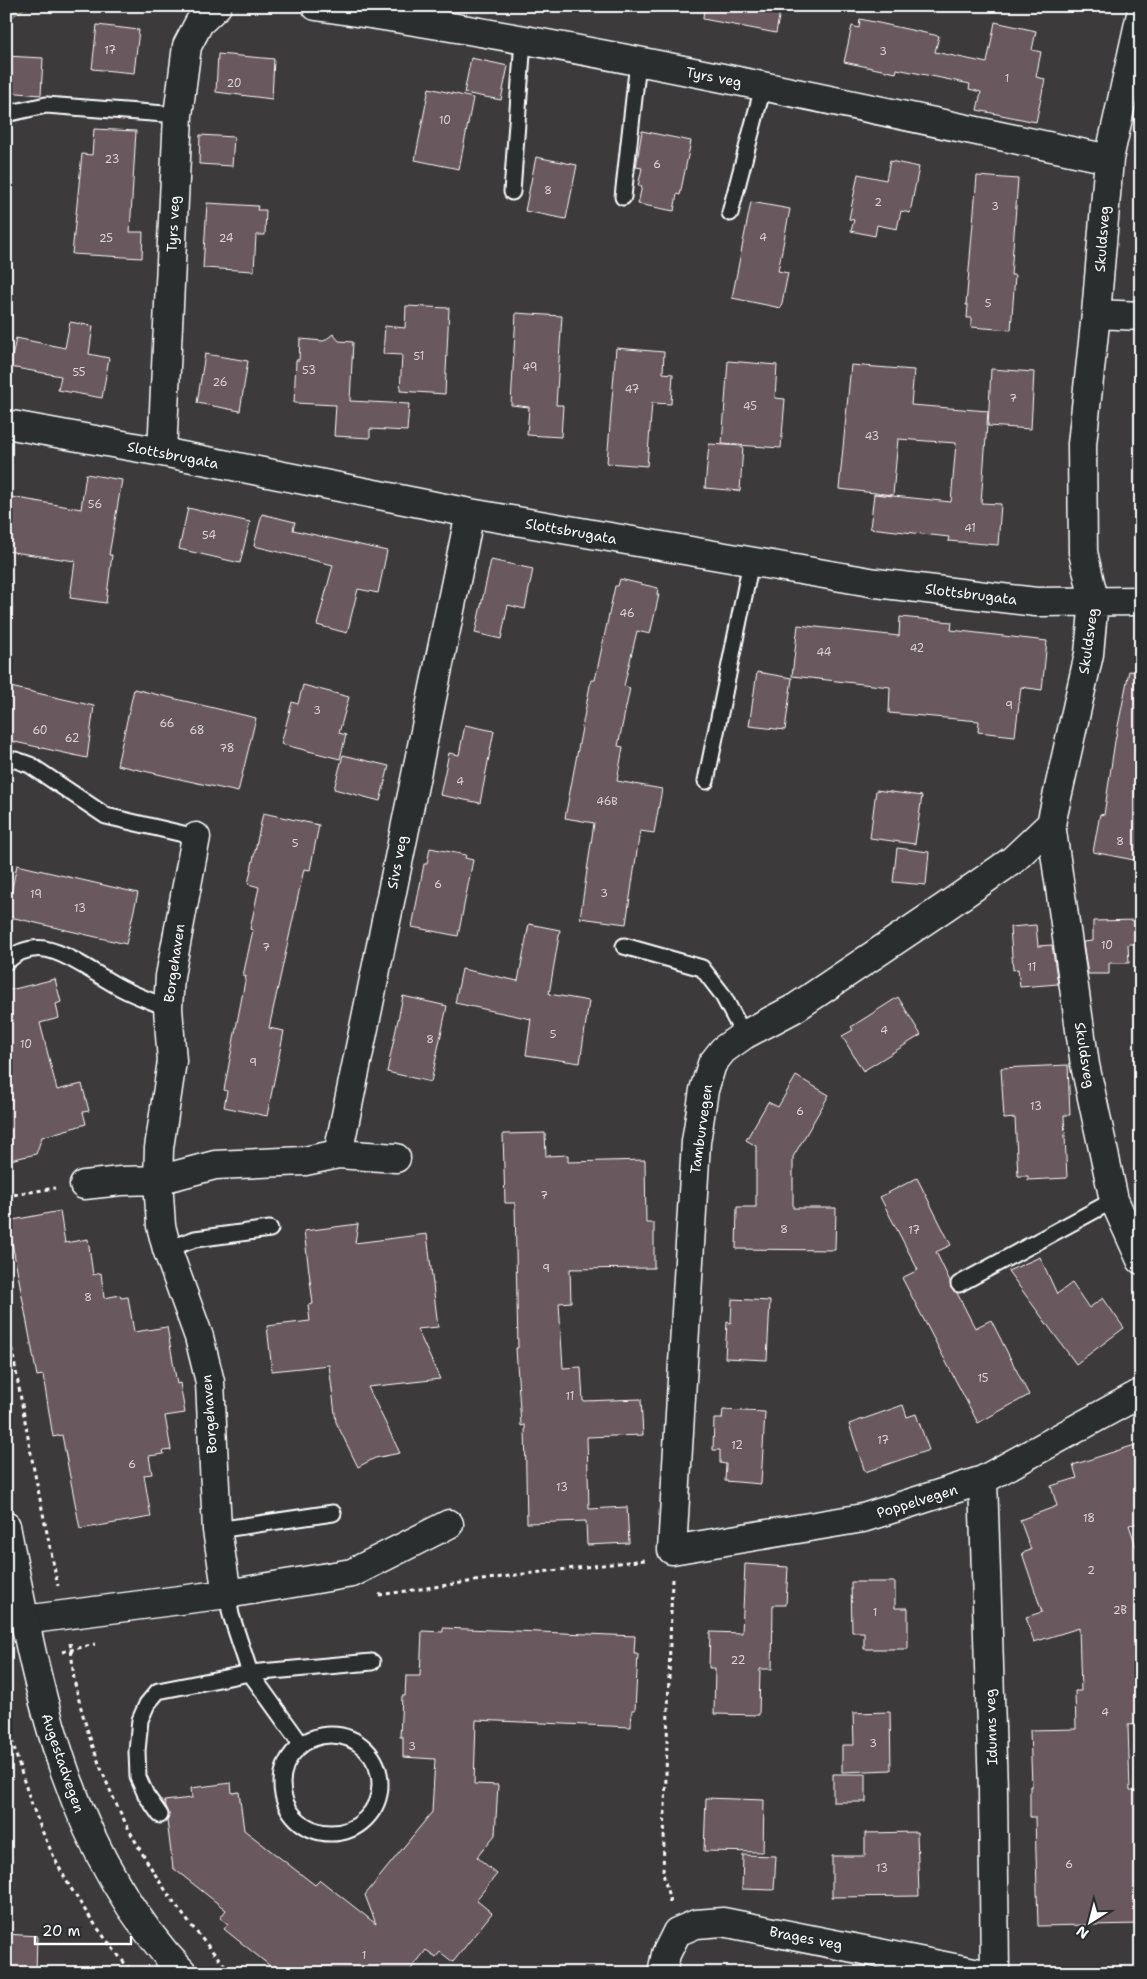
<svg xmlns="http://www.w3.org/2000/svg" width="1147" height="1979" viewBox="0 0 1147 1979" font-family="'Shantell Sans',sans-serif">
<defs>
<pattern id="forest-crowns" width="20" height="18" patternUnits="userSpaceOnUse" patternTransform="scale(1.25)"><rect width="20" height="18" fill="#61694f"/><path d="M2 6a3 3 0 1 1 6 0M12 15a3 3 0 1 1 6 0" fill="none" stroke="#798069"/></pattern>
</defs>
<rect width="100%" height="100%" fill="#3d3a3c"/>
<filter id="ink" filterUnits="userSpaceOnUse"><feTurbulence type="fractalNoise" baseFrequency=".02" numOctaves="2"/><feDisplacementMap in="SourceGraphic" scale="10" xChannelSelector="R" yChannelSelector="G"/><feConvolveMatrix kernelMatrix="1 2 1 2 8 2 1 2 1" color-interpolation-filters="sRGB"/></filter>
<g filter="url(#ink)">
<path fill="url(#forest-crowns)" stroke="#b0b4a7" d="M6,6H28L6,21Z"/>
<path fill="#6a585e" stroke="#fff" d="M704,6H781L776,33L703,19Z
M860,19L939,36L935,52L987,63L995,22L1036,31L1032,50L1041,52L1036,77L1045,79L1036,122L977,110L981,92L969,89L970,84L897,69L896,73L844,62L852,26L859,28Z
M97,25L139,30L134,73L92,69Z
M218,54L274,59L272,99L216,92Z
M6,56L43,58L41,95L6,92Z
M471,58L508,66L501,100L464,93Z
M429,88L473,98L459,169L415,160Z
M94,129L136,131L130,232H143L142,258L72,254L82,154L92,155Z
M642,131L691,141L680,195L677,194L674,211L638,204L642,186H638L642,168L636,167Z
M200,135L234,137L232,166L199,164Z
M536,157L577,165L566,219L525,211Z
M890,161L919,167L910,213L901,211L897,229L877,225L875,236L851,231L854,220L849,219L858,174L886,180Z
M977,176L1018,179L1011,275H1015L1011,330L971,327V318H967L968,305H966Z
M751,202L790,209L778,271L788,273L781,308L732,298Z
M207,203L258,206L257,210H266L265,235H256L254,271L203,268Z
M406,306L449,308L445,394L400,391L402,355L383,354L385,326L405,328Z
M516,313L562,316L556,405H563L561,437L527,435L529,407L511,405Z
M70,322L93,326L89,354L109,358L102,398L58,390L61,376L10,367L16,338L65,348Z
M333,334L339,341L353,342L350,401L409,404L407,431L370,429V438L334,436L336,405L294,403L296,360H299L300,339L324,341Z
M616,348L664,352L663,373L673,374L671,404L652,403L647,466L607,463Z
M205,354L248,361L240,411L197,403Z
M728,361L777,365L775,398L785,399L781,448L722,444Z
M851,365L914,370L911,405L988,411L981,503L1001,504L998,545L948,541L949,537L870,528L874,494L951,502L956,443L898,439L893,495L839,489Z
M991,369L1034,372L1031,429L988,426Z
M709,444L743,446L740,491L705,488Z
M86,474L122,480L109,555H112L106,603L70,598L75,561L6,551V496L81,509Z
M188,508L250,522L240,563L179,549Z
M262,514L295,522L293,530L387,551L378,593L358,589L347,633L317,625L333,565L254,546Z
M491,560L533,569L525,609L508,605L501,639L475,633Z
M620,579L658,588L657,595H659L650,634L637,631L624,686L630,688L618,746L623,747L617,781L662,789L654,833L640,831L626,924L580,918L594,823L565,818L591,680H595L615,586H618Z
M900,617L952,622L951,630L1047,641L1042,690L1021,687L1015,736L978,732L979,721L889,713L890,687L792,676L798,625L899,636Z
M1129,671L1141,673V858L1135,856L1134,860L1093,852L1100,814L1104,815L1115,741Z
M757,672L792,678L785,730L749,726Z
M303,685L349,697L339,733L346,735L340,759L281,744L292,702L298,704Z
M6,686L94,706L87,758L6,740Z
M134,689L256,718L238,792L117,765Z
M465,725L494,731L480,803L440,795L449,753L459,755Z
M343,755L389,766L380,801L334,789Z
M876,790L922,796L915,844L870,838Z
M263,813L319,825L310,870L304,869L269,1028L284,1031L267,1116L224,1107L227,1091L224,1090L246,976H243L253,930L250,929L259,887L248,884Z
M430,848L466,855L465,858L473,860L458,936L412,927L424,864H427Z
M897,848L929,852L926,885L893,882Z
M17,865L138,893L126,944L6,916Z
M1140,920L1141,944H1128L1129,963H1109V974H1088L1083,942L1093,941V921Z
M529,924L560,930L549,994L589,1001L580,1063L526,1055L531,1019L455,1003L462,969L518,981Z
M1036,925L1038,946L1052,945L1058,984L1020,987L1018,969L1013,970L1010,927Z
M55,979L61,1002L56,1004L59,1018L40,1023L57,1090L82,1084L89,1111L83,1112L86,1124L42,1137L36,1154L6,1161V991Z
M403,996L447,1006L431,1082L387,1072Z
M898,997L921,1035L863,1071L842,1036L853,1030L851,1027Z
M1068,1065L1070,1115H1064L1067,1178L1028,1180V1176H1018L1015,1118L1004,1119L1001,1068Z
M796,1076L829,1095L793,1157V1208H836L835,1250L736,1249L737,1207H756V1146L746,1140L768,1102L778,1107Z
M545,1133L546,1156L568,1155V1162L645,1160L646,1223H654V1268L570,1269L571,1302L559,1303L563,1368L581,1367L583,1401L641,1399L643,1435L587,1437L589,1509L627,1507L629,1543L587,1545L586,1521L527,1523L525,1425L521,1426L516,1348H518L515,1203H505L503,1134Z
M917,1178L951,1245L936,1252L950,1281L951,1288L957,1293L975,1328L991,1320L1029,1395L978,1423L902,1278L918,1270L880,1197Z
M60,1211L65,1243L88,1239L93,1275L101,1273L104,1298L120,1295L121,1298L128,1297L134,1332L167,1327L177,1384L180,1383L185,1413L165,1416L171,1450L163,1451L164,1454L149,1456L152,1474L144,1475L151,1517L80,1529L62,1435L53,1437L43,1375L37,1376L8,1221Z
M358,1224L355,1243L427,1234L438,1327L417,1329L440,1379L368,1387L400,1453L375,1458L358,1467L336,1422L329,1365L272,1371L267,1326L310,1321L308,1305L313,1304L304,1231Z
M1040,1257L1057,1294L1072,1283L1089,1308L1103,1298L1124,1328L1076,1364L1008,1271Z
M732,1299L770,1301L767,1360L725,1358L727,1322L731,1323Z
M903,1405L907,1417L916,1414L929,1450L865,1472L849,1424Z
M723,1410L765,1412L761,1484L725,1481L726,1464L720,1463V1450H713L714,1419H722Z
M1141,1443V1523L1129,1525L1141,1561V1724L1128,1725L1130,1791H1141V1924L1038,1926L1035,1817H1030V1786H1032L1030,1730L1076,1729L1075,1691H1081L1079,1628L1034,1642L1026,1617L1042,1612L1022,1553L1031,1550L1020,1520L1057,1506L1051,1486L1077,1478L1073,1465Z
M745,1564L788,1567L786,1605H773L772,1669H760L759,1715L714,1714L715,1668H709L710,1632L742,1633Z
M851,1582H895V1608H908V1649H864V1632H852Z
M443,1628L635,1636L634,1654H638L635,1710H632L631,1727L476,1720L474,1784L498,1785L495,1835L477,1857L497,1874L476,1900L492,1913L453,1962L440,1952L436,1957L426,1950L408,1973H279L224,1929L228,1924L220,1918L226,1910L173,1868L167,1821L169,1814L164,1801L192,1798L191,1788L231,1783L232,1793L239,1792L244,1830L315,1885L320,1880L376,1924L365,1895L432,1812L435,1759L403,1757V1737H400L402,1696H405L406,1676H420L422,1631L443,1632Z
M890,1712L891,1770L842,1772V1745H854L853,1713Z
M833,1774H866V1802H833Z
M706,1798L764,1800L763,1852L704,1851Z
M917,1832L919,1896L832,1897V1856H865V1833Z
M743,1855L776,1856L774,1890L742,1889Z
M6,1934L37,1936L36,1973H6Z"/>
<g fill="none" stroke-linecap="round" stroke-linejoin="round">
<g stroke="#fff" stroke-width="19">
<path id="lane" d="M6,114L46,105L178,115
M512,192L523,40
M623,197L638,62
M730,213L763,87
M6,760H16L30,765L106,816L196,837
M706,781L751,562
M624,946L702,968L722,994L744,1035
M6,962C17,952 29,947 45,949C70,954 98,976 121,988C136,996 152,1001 168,1008
M167,1249L195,1239L270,1229
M959,1284L1114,1200
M217,1530L333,1513
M227,1594L231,1615L250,1673L301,1744
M282 1784a49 49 0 1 1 98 0a49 49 0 1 1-98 0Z
M160,1815L146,1795L138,1777L137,1751L140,1720L147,1704L158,1691L250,1673L372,1662"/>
</g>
<g stroke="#fff" stroke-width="31">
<path id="street" d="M316,6C582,44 846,104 1109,159
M1141,14L1109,159L1096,314L1082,444L1083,552L1094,600L1089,654L1051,824L1085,1065L1114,1200L1141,1260
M1096,314L1141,316
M6,424L162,452L470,513L876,583L1036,602L1141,601
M162,452L178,115L187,46L199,23L217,6
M1051,824L1013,860L945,907L795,1008L744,1035L723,1050L712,1064L704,1090L696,1142L672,1550L863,1518L983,1480L1141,1393
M196,837L170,976L168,1008L172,1061L159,1148L158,1180L161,1226L167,1249L199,1337L210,1382L217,1530L227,1594
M338,1154L470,513
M84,1185L121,1181L158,1180L215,1165L305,1161L338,1154L396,1158
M983,1480L993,1790L995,1973
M24,1620L227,1594L352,1573L449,1524
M662,1973L666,1954L677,1932L696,1924L723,1922L979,1973"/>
</g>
<g stroke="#fff" stroke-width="31">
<path id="secondary" d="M6,1526C37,1687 66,1850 183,1973"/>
</g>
<path stroke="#fff" stroke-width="3" stroke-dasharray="4 4" stroke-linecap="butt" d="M6,1196L55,1188
M6,1317L34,1470L58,1586
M379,1595L516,1575L645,1560
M70,1643C73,1658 72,1674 76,1688C101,1796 157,1893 232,1973
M62,1652L95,1644
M6,1717C18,1765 33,1815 55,1859C72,1895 107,1943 133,1973
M670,1902L663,1873L672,1579"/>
<use href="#lane" stroke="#2a2d2e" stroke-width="15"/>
<use href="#street" stroke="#2a2d2e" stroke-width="28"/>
<use href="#secondary" stroke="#2a2d2e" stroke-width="28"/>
</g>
</g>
<g text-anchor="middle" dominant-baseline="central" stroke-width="4" stroke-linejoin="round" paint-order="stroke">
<g font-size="11" fill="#dad5d7">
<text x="110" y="50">17</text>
<text x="883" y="51">3</text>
<text x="1007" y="78">1</text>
<text x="234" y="83">20</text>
<text x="445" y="120">10</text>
<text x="112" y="159">23</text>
<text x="657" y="164">6</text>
<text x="548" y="190">8</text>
<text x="878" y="202">2</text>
<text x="995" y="206">3</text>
<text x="763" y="237">4</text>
<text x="106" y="238">25</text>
<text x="226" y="238">24</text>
<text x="988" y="303">5</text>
<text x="419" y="356">51</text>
<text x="530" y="367">49</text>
<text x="309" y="370">53</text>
<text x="79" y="372">55</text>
<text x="220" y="382">26</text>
<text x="632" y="389">47</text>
<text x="1013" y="398">7</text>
<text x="750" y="406">45</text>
<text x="872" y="436">43</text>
<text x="95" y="504">56</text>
<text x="970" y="528">41</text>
<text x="209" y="535">54</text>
<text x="627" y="613">46</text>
<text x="917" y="648">42</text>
<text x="824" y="652">44</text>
<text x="1009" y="705">9</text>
<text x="317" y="710">3</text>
<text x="167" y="723">66</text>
<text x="40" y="730">60</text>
<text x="197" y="730">68</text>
<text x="72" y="738">62</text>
<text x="227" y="748">78</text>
<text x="460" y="781">4</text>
<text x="607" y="801">46B</text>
<text x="1120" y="841">8</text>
<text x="295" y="843">5</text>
<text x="438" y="884">6</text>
<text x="604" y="893">3</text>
<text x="36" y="894">19</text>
<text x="80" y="908">13</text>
<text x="1107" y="945">10</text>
<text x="266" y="947">7</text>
<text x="1032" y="967">11</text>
<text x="884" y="1030">4</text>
<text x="553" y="1034">5</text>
<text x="430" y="1039">8</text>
<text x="26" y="1044">10</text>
<text x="253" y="1062">9</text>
<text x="1036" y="1106">13</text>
<text x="800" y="1111">6</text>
<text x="544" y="1195">7</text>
<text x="784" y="1229">8</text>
<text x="914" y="1230">17</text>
<text x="546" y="1268">9</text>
<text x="88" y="1297">8</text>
<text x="983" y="1378">15</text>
<text x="570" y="1396">11</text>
<text x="883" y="1440">17</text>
<text x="737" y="1445">12</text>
<text x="132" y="1464">6</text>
<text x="562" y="1487">13</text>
<text x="1089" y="1518">18</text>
<text x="1091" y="1570">2</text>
<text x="1120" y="1610">2B</text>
<text x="875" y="1612">1</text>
<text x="738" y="1660">22</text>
<text x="1105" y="1712">4</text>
<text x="873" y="1743">3</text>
<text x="412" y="1746">3</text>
<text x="1069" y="1864">6</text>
<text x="882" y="1868">13</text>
<text x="364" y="1955">1</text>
</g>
<g font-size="14" fill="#fff" stroke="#2a2d2e">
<text transform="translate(714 77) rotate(11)">Tyrs veg</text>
<text transform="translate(173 224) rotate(-87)">Tyrs veg</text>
<text transform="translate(1102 239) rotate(-86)">Skuldsveg</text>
<text transform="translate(173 455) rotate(11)">Slottsbrugata</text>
<text transform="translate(571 531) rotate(10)">Slottsbrugata</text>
<text transform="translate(971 594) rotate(7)">Slottsbrugata</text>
<text transform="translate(1088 641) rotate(-82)">Skuldsveg</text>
<text transform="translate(397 862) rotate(-79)">Sivs veg</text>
<text transform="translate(174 963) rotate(-82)">Borgehaven</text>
<text transform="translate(1085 1055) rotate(81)">Skuldsveg</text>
<text transform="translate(701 1129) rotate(-82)">Tamburvegen</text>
<text transform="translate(209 1414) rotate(-94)">Borgehaven</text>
<text transform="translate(917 1501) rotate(-17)">Poppelvegen</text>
<text transform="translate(991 1727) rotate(-92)">Idunns veg</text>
<text transform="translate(63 1763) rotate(71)">Augestadvegen</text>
<text transform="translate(806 1938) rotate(11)">Brages veg</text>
</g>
</g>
<rect width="1147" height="1979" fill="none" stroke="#2a2d2e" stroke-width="25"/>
<rect x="12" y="12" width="1122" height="1954" fill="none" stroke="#fff" stroke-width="2" filter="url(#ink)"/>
<g transform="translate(1090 1922) rotate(216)" stroke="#2a2d2e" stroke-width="4" paint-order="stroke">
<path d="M0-4L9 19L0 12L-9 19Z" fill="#ffffff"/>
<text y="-8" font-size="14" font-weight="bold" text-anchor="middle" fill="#ffffff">N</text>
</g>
<path d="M35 1936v8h96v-8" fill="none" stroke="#ffffff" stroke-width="2.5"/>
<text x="42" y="1936" font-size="15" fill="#ffffff" stroke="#2a2d2e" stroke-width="4" paint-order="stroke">20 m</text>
</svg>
